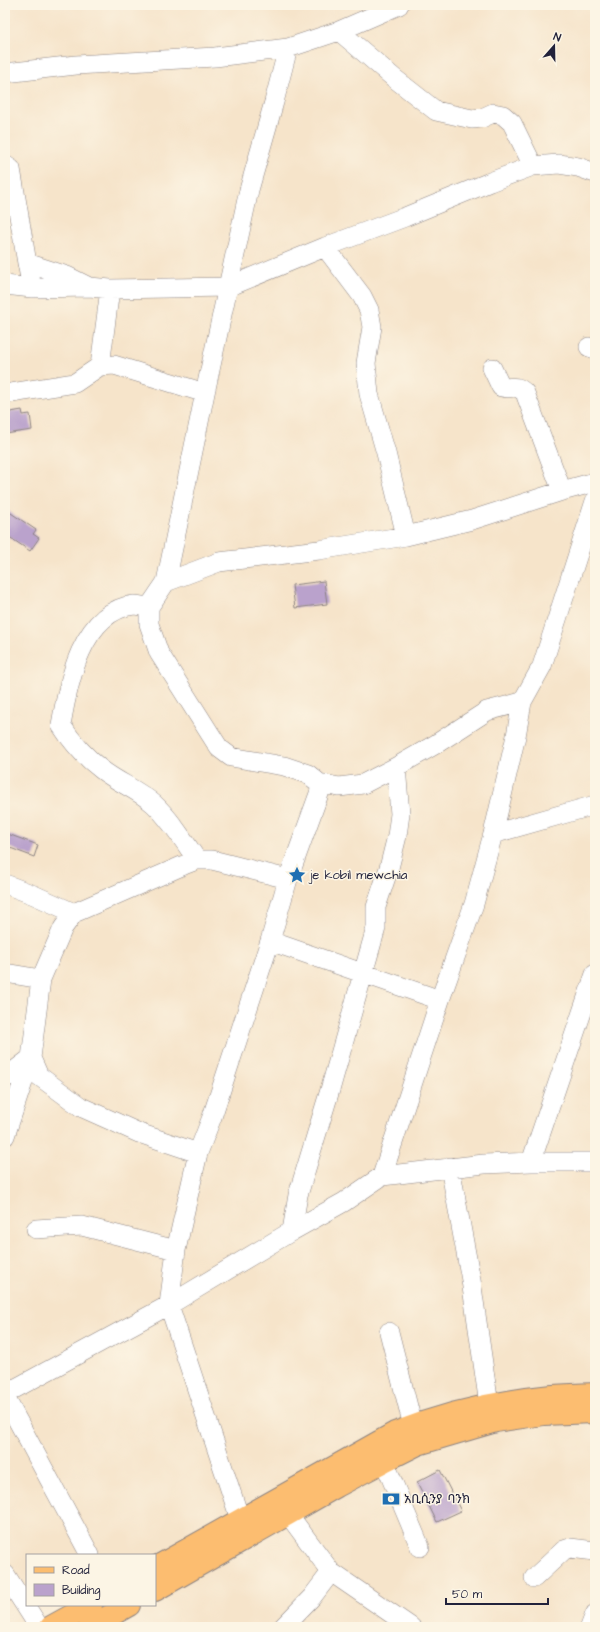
<svg xmlns="http://www.w3.org/2000/svg" width="600" height="1632" viewBox="0 0 600 1632" font-family="'Architects Daughter','Noto Sans Ethiopic',sans-serif">
<rect width="100%" height="100%" fill="#fcf5e5"/>
<filter id="ink" filterUnits="userSpaceOnUse"><feTurbulence type="fractalNoise" baseFrequency=".025" numOctaves="2"/><feDisplacementMap in="SourceGraphic" scale="8" xChannelSelector="R" yChannelSelector="G"/><feConvolveMatrix kernelMatrix="1 2 1 2 8 2 1 2 1" color-interpolation-filters="sRGB"/></filter>
<filter id="wash" filterUnits="userSpaceOnUse"><feTurbulence type="fractalNoise" baseFrequency=".012" numOctaves="4" result="noise"/><feDisplacementMap in="SourceGraphic" scale="16" xChannelSelector="R" yChannelSelector="G"/><feGaussianBlur stdDeviation="0.9" result="paint"/><feColorMatrix in="noise" values="0 0 0 0 0 0 0 0 0 0 0 0 0 0 0 0 0 1.4 0 .05"/><feComposite in="paint" operator="in"/></filter>
<g filter="url(#wash)">
<rect width="100%" height="100%" fill="#f6e4ca"/>
<g id="blocks">
<path fill="#baa2cc" d="M22,410L23,415L30,414L32,430L5,434V413Z
M5,509L36,530L33,534L39,538L30,551L5,534Z
M324,581L327,604L295,608L292,585Z
M5,833L38,845L34,857L5,846Z
M440,1470L461,1511L437,1522L417,1482Z"/>
</g>
</g>
<g filter="url(#ink)">
<use href="#blocks" fill-opacity="0" stroke="#8c8382" stroke-width="1"/>
<g fill="none" stroke-linecap="round" stroke-linejoin="round">
<g stroke="#8c8382" stroke-width="20">
<path id="minor" d="M339,31L394,78L436,111L472,119L482,118L493,113L503,115L512,123L533,166
M5,73L76,65L215,57L288,48L339,31L399,5
M5,165L11,169L27,263L32,288
M325,247L362,296L369,310L372,327L366,363L369,394L386,453L406,536
M27,263L67,276L87,286
M5,285L32,288L90,287L110,289L228,287L325,247L405,217L490,182L533,166L559,164L578,167L595,173
M589,347L595,349
M100,366L110,289
M492,368L501,387C511,390 516,383 525,393L562,491
M5,394L75,383L100,366L114,365L205,393
M166,582L205,393L249,190L274,102L288,48
M149,607C145,607 139,605 134,605C82,611 68,683 61,725C72,742 86,758 102,770C119,783 138,790 154,804C171,820 184,841 197,860
M319,783L339,787L363,784L396,767L436,744L487,711L522,702
M493,834L595,805
M5,884L34,895L74,913
M270,941L440,1000
M5,973L41,979
M5,1078L31,1058L39,1076L81,1107L139,1133L198,1153
M5,1136L31,1058L41,979L63,928L74,913L184,865L197,860H212L288,879
M531,1162L595,974
M450,1167L471,1280L489,1405
M382,1176L440,1000L474,904L493,834L516,736L522,702L542,666L595,501
M36,1229L82,1226L176,1250
M292,1231L298,1195L330,1090L376,928V907L389,868L397,836L400,814L396,767
M389,1332L413,1426
M5,1394L169,1305L292,1231L344,1202L382,1176L484,1164L531,1162H595
M5,1397L90,1555
M384,1461L420,1547
M288,1514L331,1572L411,1627
M246,1532L240,1519L169,1305L176,1250L198,1153L212,1117L270,941L288,879L320,791L319,783L308,774L284,766L231,757L219,748L159,653L149,624V607L166,582L219,562L319,550L406,536L472,520L562,491L595,482
M5,1574L39,1627
M534,1578L564,1550L570,1548L595,1551
M283,1627L312,1597L331,1572
M590,1627L595,1614"/>
</g>
<g stroke="#8c8382" stroke-width="24">
<path id="major" d="M155,1568L395,1433C441,1415 494,1402 543,1397C560,1395 578,1395 595,1394
M155,1590L337,1486L384,1461L418,1444L496,1421L543,1414L595,1412
M51,1627L91,1605
M90,1627L129,1605"/>
</g>
<use href="#minor" stroke="#fff" stroke-width="19"/>
<use href="#major" stroke="#fcbd6f" stroke-width="22"/>
</g>
</g>
<defs>
<g id="sight-bare" transform="scale(1.38)"><path d="M0-6L1.8-2.2L6-1.7L2.9 1.2L3.7 5.4L0 3.3L-3.7 5.4L-2.9 1.2L-6-1.7L-1.8-2.2Z" fill="#1f6fb2" stroke="#fcf5e5" stroke-width="2.5" paint-order="stroke"/></g>
<g id="bank-bare" transform="scale(1.38)"><path d="M-6-4H6V4H-6ZM0-2.3a2.3 2.3 0 1 0 0 4.6a2.3 2.3 0 1 0 0-4.6Z" fill="#1f6fb2" stroke="#fcf5e5" stroke-width="2.5" paint-order="stroke"/></g>
</defs>
<g fill-rule="evenodd">
<use href="#sight-bare" x="297" y="875"/>
<use href="#bank-bare" x="391" y="1499"/>
</g>
<g text-anchor="middle" dominant-baseline="central" stroke-width="3" stroke-linejoin="round" paint-order="stroke">
<g font-size="13" fill="#22223b" stroke="#fcf5e5" text-anchor="start">
<text x="310" y="875">je kobil mewchia</text>
<text x="404" y="1499">አቢሲንያ ባንክ</text>
</g>
</g>
<rect width="600" height="1632" fill="none" stroke="#fcf5e5" stroke-width="20"/>
<rect x="26" y="1554" width="130" height="52" fill="#fcf5e5" stroke="#a5a1a1"/>
<rect x="34" y="1567" width="20" height="6" fill="#fcbd6f" stroke="#a5a1a1"/>
<text x="62" y="1574" font-size="12" fill="#22223b">Road</text>
<rect x="34" y="1584" width="20" height="12" fill="#baa2cc" stroke="#a5a1a1"/>
<text x="62" y="1594" font-size="12" fill="#22223b">Building</text>
<g transform="translate(554 46) rotate(20)" stroke="#fcf5e5" stroke-width="3" paint-order="stroke">
<path d="M0-3L7 15L0 10L-7 15Z" fill="#22223b"/>
<text y="-6" font-size="11" font-weight="bold" text-anchor="middle" fill="#22223b">N</text>
</g>
<path d="M446 1598v6h102v-6" fill="none" stroke="#22223b" stroke-width="2"/>
<text x="452" y="1598" font-size="12" fill="#22223b" stroke="#fcf5e5" stroke-width="3" paint-order="stroke">50 m</text>
</svg>
